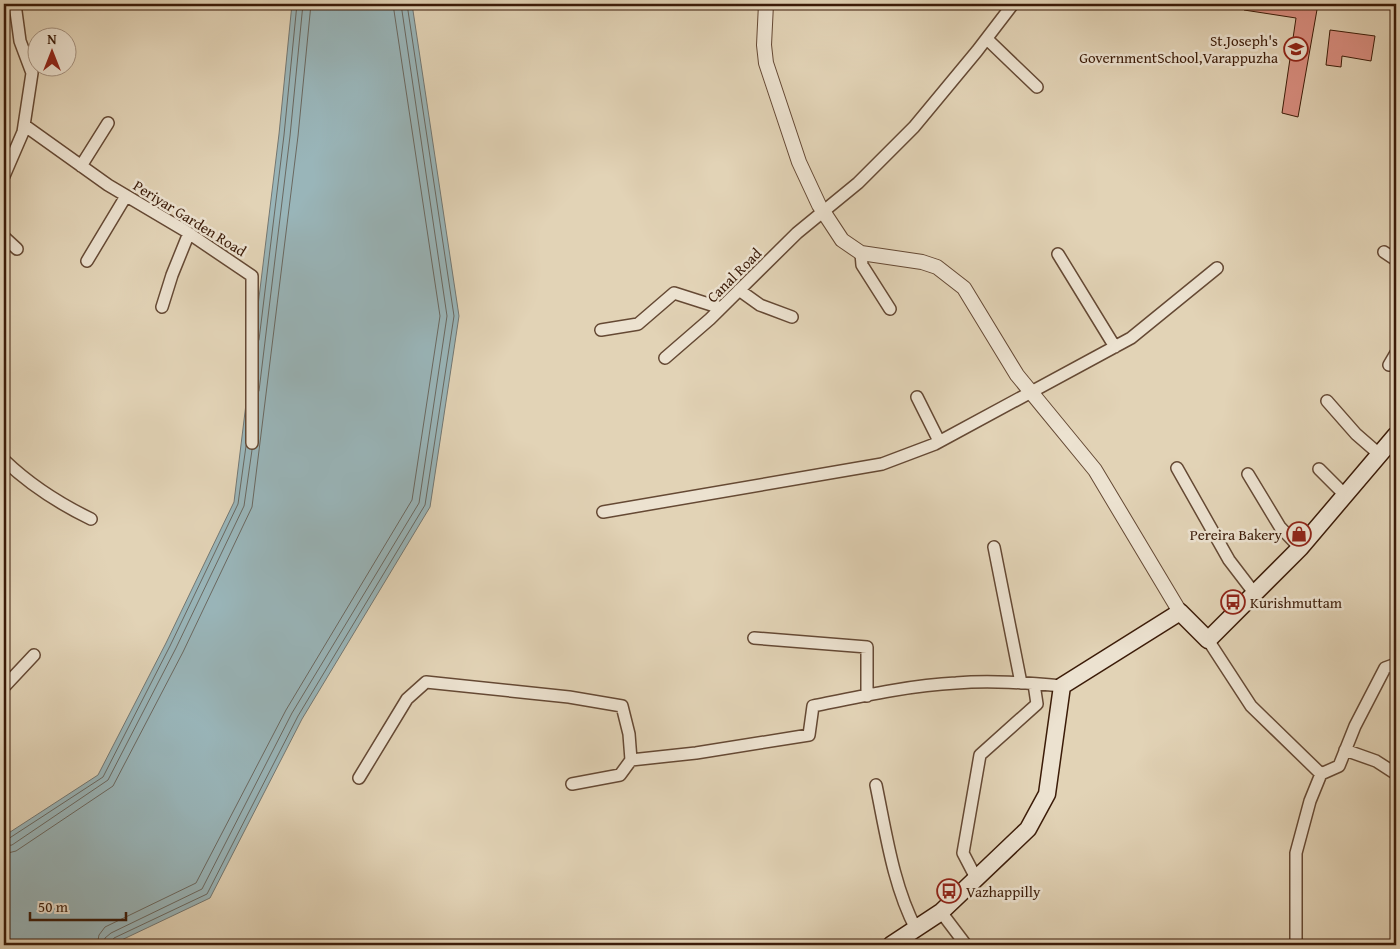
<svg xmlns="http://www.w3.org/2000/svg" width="1400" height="949" viewBox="0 0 1400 949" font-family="'Gentium Book Plus',serif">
<rect width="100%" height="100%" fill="#e2d3b6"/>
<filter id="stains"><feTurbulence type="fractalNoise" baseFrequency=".004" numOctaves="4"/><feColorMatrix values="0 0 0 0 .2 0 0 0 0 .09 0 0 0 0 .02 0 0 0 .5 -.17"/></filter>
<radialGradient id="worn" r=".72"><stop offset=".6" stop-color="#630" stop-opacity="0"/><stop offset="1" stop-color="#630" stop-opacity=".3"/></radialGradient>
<path fill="#99b5b9" stroke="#737772" d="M292,4H412L459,316L430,507L302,719L210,898L111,945H4V836L98,775L166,643L234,502L279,134Z"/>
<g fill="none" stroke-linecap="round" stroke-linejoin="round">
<path stroke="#6a6860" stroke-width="1" d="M259,340L284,135L297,4
M259,391L290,136L303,4
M4,840L8,839L103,777L170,646L238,504L246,446
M4,846L12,845L108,780L176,648L244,506L252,450
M4,854L16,851L113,786L183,652L252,507L298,136L311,4
M97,945L99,935L105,927L196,883L286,710L412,500L440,316L393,4
M104,945L105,938L111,933L202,889L292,713L419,503L447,316L401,4
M110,945L114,938L207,894L298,716L425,505L454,316L407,4"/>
</g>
<path fill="#db8f82" stroke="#3b1b08" d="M1245,4H1318L1298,117L1282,113L1296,18L1244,10Z
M1330,30L1375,36L1371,61L1342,56L1341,67L1326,65Z"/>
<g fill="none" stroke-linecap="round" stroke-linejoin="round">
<g stroke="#654934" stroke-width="14">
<path id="minor" d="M987,39L1037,87
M24,125L108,185L184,230L252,276V443
M81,166L108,123
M4,176L23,132L32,73L20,41L15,4
M4,237L17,249
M1384,252L1396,260
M861,253L862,265L890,309
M1058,254L1115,347
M87,261L126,196
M739,290L760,305L792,317
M162,307L172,275L189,233
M601,330L638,324L674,293L721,308
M665,358L710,319L797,233L858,183L914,127L977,51L1013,4
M1389,365L1396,353
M917,397L939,441
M1327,401L1356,434L1379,454
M4,460C29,484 60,504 91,519
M1177,468L1229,560L1255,594
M1319,469L1344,494
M1248,474L1280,527L1300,548
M603,512L882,464L935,444L1131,338L1217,268
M994,547L1021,683
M754,638L867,647V696
M1208,640L1251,706L1321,774
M4,687L34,655
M1345,750L1376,761L1396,774
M359,778L407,699L426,682L569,697L622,706L629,734L631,760
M572,784L620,775L631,760L696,753L809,735L813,706C857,697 911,685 956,683C991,680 1027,683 1062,686
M876,785C886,833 893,885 916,929
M976,878L963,853L980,755L1037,704L1034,684
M941,912L966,945
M1296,945V853L1310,801L1321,774L1339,766L1355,726L1385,668L1396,664"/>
</g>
<g stroke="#654934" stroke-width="16">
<path id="tertiary" d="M766,4L764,45L766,63L799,162L819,205L842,240L861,253L922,262L937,267L964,288L1017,375L1095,470L1180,612"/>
</g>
<g stroke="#3b1b08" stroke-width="19">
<path id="secondary" d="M891,945L941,912L1028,829L1047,794L1062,686L1180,612L1208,640L1300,548L1396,435"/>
</g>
<use href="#minor" stroke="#ece2d0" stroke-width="11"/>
<use href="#tertiary" stroke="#ece2d0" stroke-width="14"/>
<use href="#secondary" stroke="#ece2d0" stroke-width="16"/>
</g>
<defs>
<g id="school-ring" transform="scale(1.25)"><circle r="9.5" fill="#ece2d0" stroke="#8f2418" stroke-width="1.5"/><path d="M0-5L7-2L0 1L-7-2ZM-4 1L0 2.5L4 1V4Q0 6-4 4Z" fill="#8f2418"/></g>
<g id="shop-ring" transform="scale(1.25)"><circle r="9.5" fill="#ece2d0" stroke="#8f2418" stroke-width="1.5"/><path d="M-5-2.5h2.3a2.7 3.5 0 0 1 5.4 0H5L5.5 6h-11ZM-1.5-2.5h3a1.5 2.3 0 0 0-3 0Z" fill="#8f2418"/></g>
<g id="bus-ring" transform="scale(1.25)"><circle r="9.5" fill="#ece2d0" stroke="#8f2418" stroke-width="1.5"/><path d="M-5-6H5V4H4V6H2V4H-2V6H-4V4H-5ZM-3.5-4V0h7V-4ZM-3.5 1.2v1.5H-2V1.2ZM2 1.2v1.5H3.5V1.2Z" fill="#8f2418"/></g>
</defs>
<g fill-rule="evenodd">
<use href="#school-ring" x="1296" y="49"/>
<use href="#shop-ring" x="1299" y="534"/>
<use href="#bus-ring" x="1233" y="602"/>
<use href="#bus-ring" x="949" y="891"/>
</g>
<g text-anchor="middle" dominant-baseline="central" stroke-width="5" stroke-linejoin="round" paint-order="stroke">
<g font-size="15" fill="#3b1b08" stroke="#ece2d0" text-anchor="end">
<text x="1278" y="40">St.Joseph's<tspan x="1278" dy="17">GovernmentSchool,Varappuzha</tspan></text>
<text x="1282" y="534">Pereira Bakery</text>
<text x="1250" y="602" text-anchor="start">Kurishmuttam</text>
<text x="966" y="891" text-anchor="start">Vazhappilly</text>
</g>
<g font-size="15" fill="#3b1b08" stroke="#ece2d0">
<text transform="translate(190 218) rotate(32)">Periyar Garden Road</text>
<text transform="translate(734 275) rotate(-45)">Canal Road</text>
</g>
</g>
<rect width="1400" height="949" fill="none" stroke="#e2d3b6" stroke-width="20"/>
<rect x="5" y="5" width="1390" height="939" fill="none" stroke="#3b1b08" stroke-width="2.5"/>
<rect x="10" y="10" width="1380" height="929" fill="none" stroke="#3b1b08"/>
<g transform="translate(52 52)"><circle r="24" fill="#ece2d0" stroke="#a59280"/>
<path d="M0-4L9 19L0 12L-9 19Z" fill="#8f2418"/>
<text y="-8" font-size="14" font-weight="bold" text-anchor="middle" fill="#3b1b08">N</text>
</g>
<path d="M30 912v8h96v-8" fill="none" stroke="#3b1b08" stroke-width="2.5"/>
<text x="38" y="912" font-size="15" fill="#3b1b08" stroke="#ece2d0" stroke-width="4" paint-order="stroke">50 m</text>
<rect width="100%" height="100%" filter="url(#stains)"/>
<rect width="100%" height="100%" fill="url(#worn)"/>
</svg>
